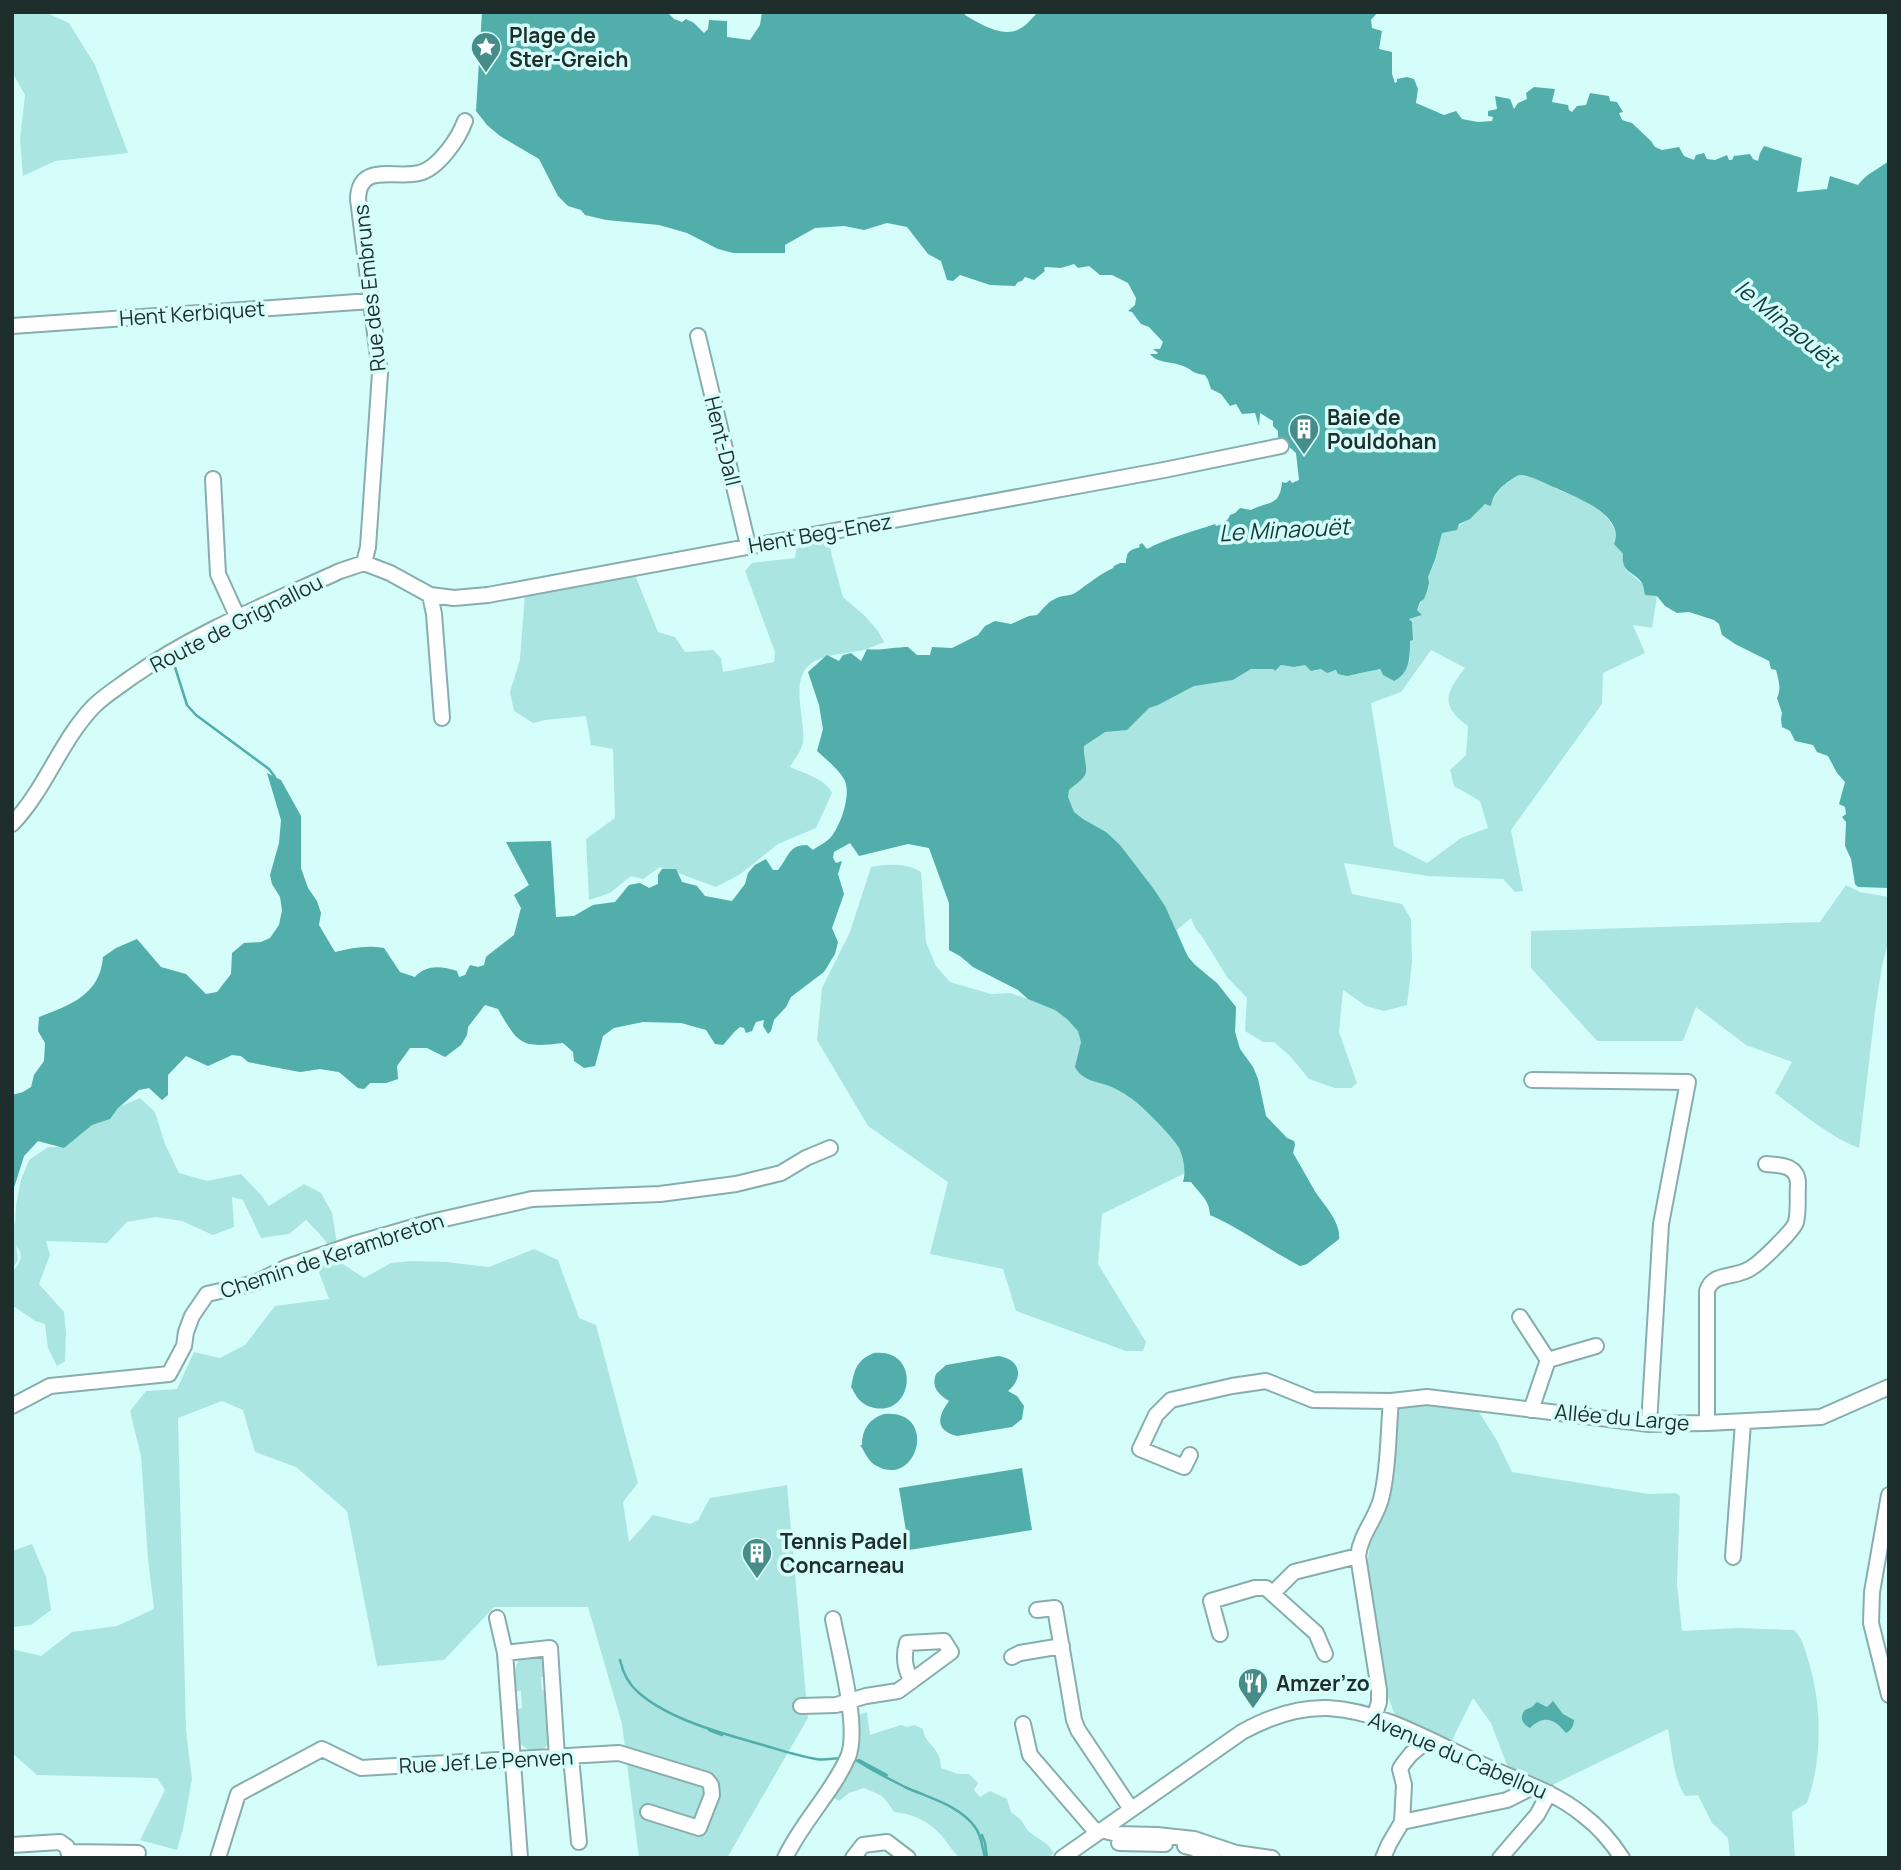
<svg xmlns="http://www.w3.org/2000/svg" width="1901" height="1870" viewBox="0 0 1901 1870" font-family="Manrope,sans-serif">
<rect width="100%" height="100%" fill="#d5fefb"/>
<path fill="#abe5e2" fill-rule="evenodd" d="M12,12H45L69,23L95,65L128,153L55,161L23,176L20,139L25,95L12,72Z
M1520,475C1527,477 1535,478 1542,481C1548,483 1554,488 1561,491C1580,497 1624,518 1614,544L1623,554L1626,570L1657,596L1652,628L1633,625L1645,653L1603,673L1602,704L1511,830L1523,891L1515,892L1503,879L1428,876L1344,863L1352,894L1402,904L1411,919L1412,962L1407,1005L1384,1011L1366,1006L1343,990L1339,1032L1357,1083L1351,1088H1335L1309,1079L1290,1056L1274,1042H1263L1245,1031L1247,998L1227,977L1203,938L1195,928L1191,918L1177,930C1186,961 1192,960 1213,981C1222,989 1228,999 1236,1007L1235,1032L1240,1049L1253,1067L1258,1079L1266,1116L1287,1138L1294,1141L1295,1145L1293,1153C1301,1166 1308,1180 1316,1193C1325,1206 1341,1223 1339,1239L1307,1264L1300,1266C1269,1250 1242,1229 1210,1215C1210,1200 1199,1193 1191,1182H1183L1185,1173L1102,1214L1098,1264L1146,1342L1143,1351H1126L1016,1311L1003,1269L930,1254L948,1182L868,1126L817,1040L822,988L850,932L871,867C888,864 906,863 921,872L926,942L936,966L950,982L991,994L1010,993L1028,999L1018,990L973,967L960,956L949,950V903L929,848L1007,742L1288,643L1214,683L1220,681L1233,680L1251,669H1273L1275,671L1281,665L1294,667L1305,665L1313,671L1321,669L1358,674L1379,669L1383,675L1410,661V641L1413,639L1412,623L1409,619L1422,615L1417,610L1427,591L1428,577L1435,561L1442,532L1453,531C1458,526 1461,524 1467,520C1477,514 1480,504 1492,502C1495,492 1510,479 1520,475ZM1431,650L1465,668C1445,693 1440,706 1468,726L1466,755L1450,770L1454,786L1480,801L1488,828L1461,838L1427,863L1394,846L1371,703L1401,692Z
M829,538L832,557L843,597L865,616L878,631L884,642C876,645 867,650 858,651C843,654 829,654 815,661C787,676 806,717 803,743C801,751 794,760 790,767C805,774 825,778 832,793L816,828L778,844L739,875L716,887L678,873L682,882L697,886L486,956L514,935L521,908L514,895L529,885L506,842L551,841L556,917L574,916L593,905L615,902L629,885L640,883L649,888L658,884V875L663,868L660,867L643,879L631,876L610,893L589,900L586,839L615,818L613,749L591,745L586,716L545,720L533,723L514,711L510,692L520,659L525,593L635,575L658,632L675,637L685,652L713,650L721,658L723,672L774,662L775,652L745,571L752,563L795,558L797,545Z
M1846,885L1860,892L1889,897V939L1882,966L1875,1011L1859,1148C1828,1136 1802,1113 1775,1093L1792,1062L1746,1045L1696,1007L1683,1041H1597L1531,968V931L1820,922Z
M475,1016L468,1027L467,1035L461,1045L445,1057L427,1048H410L397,1066L398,1079L386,1083H370L364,1089L358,1088L339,1072L320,1069L300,1072L248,1062L241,1056L232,1055L208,1066L186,1056L168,1075V1095L162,1100L149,1088L139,1090L121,1106L140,1098L155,1112L165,1144L179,1173L207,1181L241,1174L261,1195L269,1206L304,1184L321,1193L332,1213L337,1244L329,1246L318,1232L306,1220L289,1234L261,1238L243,1200L232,1197L234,1227L213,1235L182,1221L156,1217L127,1222L107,1243L46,1241L50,1255L39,1284L64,1312L66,1333L65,1361L57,1366L48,1348L45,1324L35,1321L12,1305V1272C21,1262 24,1256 16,1245L18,1260L12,1269V1208L15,1225L16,1205L21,1180L29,1160L48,1147H62L38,1141L24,1156L12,1194V1147L175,1044Z
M534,1249L558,1260L579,1318L596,1325L638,1483L623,1502L629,1542L653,1515L690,1524L698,1520L710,1498L787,1485L808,1718L727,1858H639L622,1724L588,1607H494L444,1660L377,1666L347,1511L296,1467L255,1452L243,1410L222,1401L178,1418L186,1730L192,1779L183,1829L177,1850L140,1840L165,1790L157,1778L37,1775L12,1753V1649L41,1656L72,1632L117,1626L154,1609L148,1559L141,1456L130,1411L146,1391L177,1389L194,1352L220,1358L245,1345L275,1306L329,1299L316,1264L334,1258L364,1278L391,1263L412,1261L446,1262L489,1267Z
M1413,1404L1477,1409L1496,1439L1512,1472L1649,1494L1676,1493L1680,1496L1677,1584L1682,1631L1738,1628L1794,1630C1803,1639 1804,1647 1808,1659C1822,1705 1823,1757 1807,1803L1792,1812L1795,1858H1730L1728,1838L1712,1823L1698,1795L1685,1796C1673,1777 1672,1750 1668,1729L1550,1786L1508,1768L1491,1723L1473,1698L1451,1742L1396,1717L1386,1692L1366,1573L1370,1544L1386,1507L1393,1430L1398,1410Z
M32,1544L46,1577L51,1610L31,1625L12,1627V1551Z
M530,1656L538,1657L545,1662L547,1676L541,1677L542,1690L548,1691L549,1712L545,1713L547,1730L551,1731C552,1751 533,1758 520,1743L517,1709L522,1708L521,1691H516L515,1670L518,1661Z
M867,1712L870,1735L901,1725L907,1727L915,1725L923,1729C925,1746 941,1746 941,1768L958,1774H969L978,1783L974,1790L980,1797L990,1791L1007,1799L1011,1812L1021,1820L1028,1831L1048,1845L1054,1853L1048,1858H960C952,1851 948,1843 941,1835C928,1821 914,1814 894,1812C883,1795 884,1796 864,1788L849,1793L839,1801L834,1798C854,1767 860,1752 858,1715Z"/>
<path fill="#52aeaa" d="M482,12H667L674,19L682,22L686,19L694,23L704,33L708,29L709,20L727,21V37L750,40L760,25L762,12H964L965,15C980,24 1004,39 1021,28C1027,25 1033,17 1038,12H1378L1371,20L1372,28L1382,31L1379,49L1392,52V74L1395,83L1397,82V79L1407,77L1414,79L1418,89L1416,103L1444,115L1456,111L1462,119L1478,122L1492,121L1493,117L1488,116V111L1497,109L1495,96L1510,99L1514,109L1518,103L1527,99L1526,93L1534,87L1555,89L1552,102L1568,105L1569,110L1572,112L1577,106L1586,105L1590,93L1609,96L1610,101L1617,102L1623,112L1619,113L1622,120L1632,123L1651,141L1655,147L1662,150L1679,147L1684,156L1694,160L1696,155L1704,153L1707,159L1715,160L1727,155L1729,160H1732L1734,156L1750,154L1753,159L1758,161L1760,153L1764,146L1802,158L1797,192L1827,189L1830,176L1858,185C1867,173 1877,170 1889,161V888L1858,887L1855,884L1851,859L1845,846L1846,822L1842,817L1846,814L1845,807L1839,804L1845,782L1837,773L1828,756L1817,752L1813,745L1795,741L1790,731L1782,727L1781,719L1782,713L1777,698C1782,688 1778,679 1776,670L1771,669L1769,661L1735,644L1722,635L1719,624L1714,620L1689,612L1677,613L1665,606L1657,596L1645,595C1644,591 1644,587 1642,583C1634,571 1621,574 1623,554L1614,544C1626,515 1575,497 1556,488C1547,484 1530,475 1520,475C1516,475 1501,487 1498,491C1494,495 1492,500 1491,506L1485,504L1470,519L1459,524L1457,530L1442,533L1435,560L1428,577L1429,583L1427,591L1424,599L1420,602L1417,610L1422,615L1409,619L1412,622L1413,640L1410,641C1410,657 1410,673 1394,681L1383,675L1380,669L1347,676L1338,674L1336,670L1327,673L1321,669L1311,671L1305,665L1294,667L1281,665L1275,671L1273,669H1251L1233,680L1194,686L1158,705L1149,708L1127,730L1105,732L1084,746C1083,755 1087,765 1086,772C1085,779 1074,785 1069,790L1068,797L1074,812L1083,819L1106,832L1120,845L1153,888L1165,906L1188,957L1195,965L1217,983L1236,1007L1235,1032L1240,1049L1253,1067L1258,1079L1266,1116L1287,1138L1294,1141L1295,1145L1293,1153C1301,1166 1308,1180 1316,1193C1325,1206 1341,1223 1339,1239L1307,1264L1300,1266C1269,1250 1242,1229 1210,1215C1210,1200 1199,1193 1191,1182H1183C1186,1173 1184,1160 1180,1150C1177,1141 1145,1109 1136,1102C1129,1096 1120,1091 1112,1087C1098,1081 1083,1082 1075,1067L1081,1042L1078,1031L1067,1019L1055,1010L1028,999L1018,990L973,967L960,956L949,950V903L929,848L908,844L859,856L850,843L834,852L833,858L836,863L842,861L838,874L844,894L832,928L838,942L835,954L824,972L791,997L786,1007L774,1020L771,1031L768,1034L763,1026L764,1020L756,1022L752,1031L746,1033L744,1028L740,1027C733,1032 729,1039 723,1045L715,1044L706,1030L681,1023L643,1022L614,1028L603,1036L595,1066L584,1068L574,1061L573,1052L563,1043C522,1048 519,1046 498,1009L485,1005L468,1027L467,1035L461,1045L445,1057L427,1048H410L397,1066L398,1079L386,1083H370L364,1089L358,1088L339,1072L320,1069L300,1072L248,1062L241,1056L232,1055L208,1066L186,1056L168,1075V1095L162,1100L149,1088L139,1090L118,1108L110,1119L92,1125L64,1148L38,1141L24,1156L12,1194V1095L23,1092L31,1087L34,1075L44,1061L45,1043L38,1031L39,1017C70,1005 100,995 103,957L116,948L137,939L161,967L186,974L206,994L217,992L231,974L232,953L244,943L261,942L270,938L279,925L282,910L280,897L272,884L270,875L279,843L281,820L267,773L281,780L301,816V868L308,888L317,901L321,913L319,925L335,952C352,948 366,945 384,948L400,972L415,977C426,964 442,966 457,971L459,977L465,975L470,965L478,967L484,965L486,957L514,935L521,908L514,895L529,885L506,842L551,841L556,917L574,916L593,905L615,902L629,885L640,883L649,888L658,884V875L662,869H676L682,882L697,886L705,896L732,901L745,884L748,873L755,865L766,859L773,870H778C789,857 788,845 807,845L813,850C818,846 827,842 831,837C841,825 852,793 844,779C837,768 827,760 817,751L823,729L819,705L808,672L827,655L839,661L843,655L851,653L861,661L867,649C876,651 896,647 908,647L917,655H930L932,647L952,648L978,635L985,626L995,621L1011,624L1029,616L1037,615C1044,608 1048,601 1059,597C1064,595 1071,596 1075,593C1088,584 1099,575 1113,568L1114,566L1120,563H1126C1127,550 1129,551 1140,547L1139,545L1142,543L1147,549C1168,538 1191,532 1215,524L1216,526C1223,524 1227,522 1230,515L1235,513L1240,508L1251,510C1268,501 1280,507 1282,482L1286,483L1290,480L1292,483L1299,480L1296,453L1278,437V431L1273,426V421L1260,413L1259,426L1255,413L1242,414L1236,404L1230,406L1221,394L1211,389L1208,380L1205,375C1190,373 1194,370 1183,366C1172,361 1158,364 1150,354H1157L1158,353L1153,349H1160L1163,342L1149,327L1141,324L1132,312L1128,311L1135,305L1136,298L1128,283L1112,275H1100L1089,266L1078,268L1074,264L1061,268L1045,267L1044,269L1045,271L1034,280L1025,277L1022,281L1018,282L1015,286L990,285L960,275L953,281L947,280L941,261L928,254L907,227L887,223L864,230L844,226L815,228L785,245V253H733L718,249L687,233L659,225L606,220L585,215L581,210L568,206L558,196L539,159L500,136L487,125L476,111Z
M874,1353C923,1348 913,1420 871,1407C861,1404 856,1397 852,1388H851C854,1373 855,1360 874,1353Z
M998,1356C1021,1359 1024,1378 1008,1391L1017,1396L1024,1406L1022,1419L1012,1427L957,1436C934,1430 938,1416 949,1401C938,1394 931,1387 936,1374L946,1365Z
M884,1414C940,1409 917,1491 875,1465C867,1460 864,1450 860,1445H862C862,1429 869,1419 884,1414Z
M1022,1468L1032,1530L909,1550L899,1488Z
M1553,1701L1563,1714L1574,1720C1574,1725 1571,1731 1566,1733C1555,1719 1544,1714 1530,1728C1522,1724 1519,1717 1525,1710L1532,1707L1537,1702L1547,1707Z"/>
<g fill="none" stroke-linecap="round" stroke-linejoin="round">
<path stroke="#52aeaa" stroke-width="2.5" d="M174,664L187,705L196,715L269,769L275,777
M620,1660C623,1673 628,1684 639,1693C670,1720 724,1734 763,1745C780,1750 798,1756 816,1759C824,1761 834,1758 843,1758
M709,1730L722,1735
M853,1758C869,1769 887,1778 905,1787C929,1798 959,1805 975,1827C982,1836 982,1847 985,1858
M859,1760L887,1775
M982,1835L985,1843L987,1858"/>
<g stroke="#87aeac" stroke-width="18">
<path id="minor" d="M12,326L371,301
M698,336L748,545
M213,479L218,574L238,618
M364,563L390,573L430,595L454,598L488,595L1164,470L1281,446
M364,563L368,547L380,373L358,199C359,162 395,179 419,173C438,169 459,138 465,121
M430,595L434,614L442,718
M12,824C46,789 60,741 94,706C105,695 120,686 132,677C196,632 270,603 340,571L364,563
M1532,1080L1688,1082L1661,1224L1649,1424
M1520,1317L1548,1360
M1548,1360L1596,1346
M12,1406L50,1386L169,1374L184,1346L186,1332L192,1316L207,1294L255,1283L287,1267L354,1244L431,1222L532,1199L660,1194L736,1184L781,1173L806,1158L830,1148
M1531,1410L1548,1360
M1707,1423V1291C1713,1271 1736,1279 1751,1268C1760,1263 1794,1230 1796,1222C1799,1210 1797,1196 1798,1184C1798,1165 1780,1165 1766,1164
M1190,1455L1184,1467L1140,1449L1156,1415L1171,1400L1232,1386L1266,1381L1313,1400L1391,1401L1427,1397L1649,1424L1707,1423L1821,1417L1889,1387
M1889,1495L1872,1592L1871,1623L1889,1695
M1733,1557L1743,1423
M1273,1593L1294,1572L1358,1556
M1037,1610L1055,1608L1074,1720L1078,1730L1131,1809
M497,1618L505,1653L520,1858
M1220,1634L1211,1601L1255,1588H1266L1316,1633L1325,1654
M505,1653L550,1648L557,1757
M1012,1657L1020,1653L1062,1646
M801,1706L836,1705L866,1696L898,1691L951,1652L944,1641L907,1643C903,1656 905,1670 912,1681
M1374,1718L1379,1702V1690L1358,1556C1361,1532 1378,1517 1382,1495C1389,1465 1388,1432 1391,1401
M1023,1724L1030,1755L1097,1833
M571,1757L579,1842
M1402,1822L1507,1800L1533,1787
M1101,1830L1117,1834L1157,1835L1194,1839L1236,1853L1272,1858
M1119,1843L1165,1844
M12,1845L60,1842L67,1847L70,1858
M1185,1846L1193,1848L1214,1858
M70,1852L138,1853
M218,1858L238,1794L322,1749L361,1768L619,1753L707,1780L711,1785L712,1795L699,1828L648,1812
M785,1858C802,1822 832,1793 848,1757C860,1729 839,1652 833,1619
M853,1858L863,1845L887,1842L908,1858
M1062,1858L1242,1732C1269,1717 1297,1707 1328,1708C1383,1711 1434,1743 1483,1765C1516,1780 1554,1791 1583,1815C1599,1827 1611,1841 1622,1858
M1383,1858L1389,1844L1402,1822L1404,1785L1400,1769L1403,1764L1411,1754L1429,1739
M1500,1858L1537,1815L1549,1793"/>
</g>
<use href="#minor" stroke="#fff" stroke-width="14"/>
</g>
<defs>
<g id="sight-pin" transform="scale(1.575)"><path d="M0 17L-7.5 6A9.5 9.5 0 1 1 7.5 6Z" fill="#468d8a" stroke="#d5fefb"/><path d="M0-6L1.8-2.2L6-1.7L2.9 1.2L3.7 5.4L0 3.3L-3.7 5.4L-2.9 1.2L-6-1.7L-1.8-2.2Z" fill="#fff"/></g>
<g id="building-pin" transform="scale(1.575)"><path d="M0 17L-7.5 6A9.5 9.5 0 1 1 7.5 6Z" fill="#468d8a" stroke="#d5fefb"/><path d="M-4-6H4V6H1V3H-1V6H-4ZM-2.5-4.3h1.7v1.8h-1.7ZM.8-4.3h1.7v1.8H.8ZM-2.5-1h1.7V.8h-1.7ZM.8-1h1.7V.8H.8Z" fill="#fff"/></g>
<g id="restaurant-pin" transform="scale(1.575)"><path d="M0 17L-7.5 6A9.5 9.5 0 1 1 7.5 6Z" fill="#468d8a" stroke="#d5fefb"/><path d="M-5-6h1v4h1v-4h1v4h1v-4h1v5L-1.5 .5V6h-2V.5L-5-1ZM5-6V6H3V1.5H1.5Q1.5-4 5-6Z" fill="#fff"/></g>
</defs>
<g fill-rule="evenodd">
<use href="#sight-pin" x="486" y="47"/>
<use href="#building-pin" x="1304" y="429"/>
<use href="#building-pin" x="757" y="1553"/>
<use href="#restaurant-pin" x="1253" y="1683"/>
</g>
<g text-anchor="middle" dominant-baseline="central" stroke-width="7" stroke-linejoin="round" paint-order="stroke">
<g font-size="21" font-weight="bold" fill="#1e2e2d" stroke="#d5fefb" text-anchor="start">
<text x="509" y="35">Plage de<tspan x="509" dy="24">Ster-Greich</tspan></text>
<text x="1327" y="417">Baie de<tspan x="1327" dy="24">Pouldohan</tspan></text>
<text x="780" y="1541">Tennis Padel<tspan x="780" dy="24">Concarneau</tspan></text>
<text x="1276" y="1683">Amzer’zo</text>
</g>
<g font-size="21" fill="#1e2e2d" stroke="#d5fefb">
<text transform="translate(369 288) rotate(-96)">Rue des Embruns</text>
<text transform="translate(192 313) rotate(-4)">Hent Kerbiquet</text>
<text transform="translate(723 441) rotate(76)">Hent-Dall</text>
<text transform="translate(820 533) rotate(-10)">Hent Beg-Enez</text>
<text transform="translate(236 623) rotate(-27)">Route de Grignallou</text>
<text transform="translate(332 1255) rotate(-18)">Chemin de Kerambreton</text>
<text transform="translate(1622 1417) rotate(5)">Allée du Large</text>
<text transform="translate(1458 1755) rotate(23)">Avenue du Cabellou</text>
<text transform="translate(486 1761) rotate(-3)">Rue Jef Le Penven</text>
</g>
<g font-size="23" font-style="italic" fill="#113c3b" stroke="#d5fefb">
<text transform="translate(1787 323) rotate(39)">le Minaouët</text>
<text transform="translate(1284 529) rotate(-3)">Le Minaouët</text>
</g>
</g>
<rect width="1901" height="1870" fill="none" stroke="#1e2e2d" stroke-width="28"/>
</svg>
